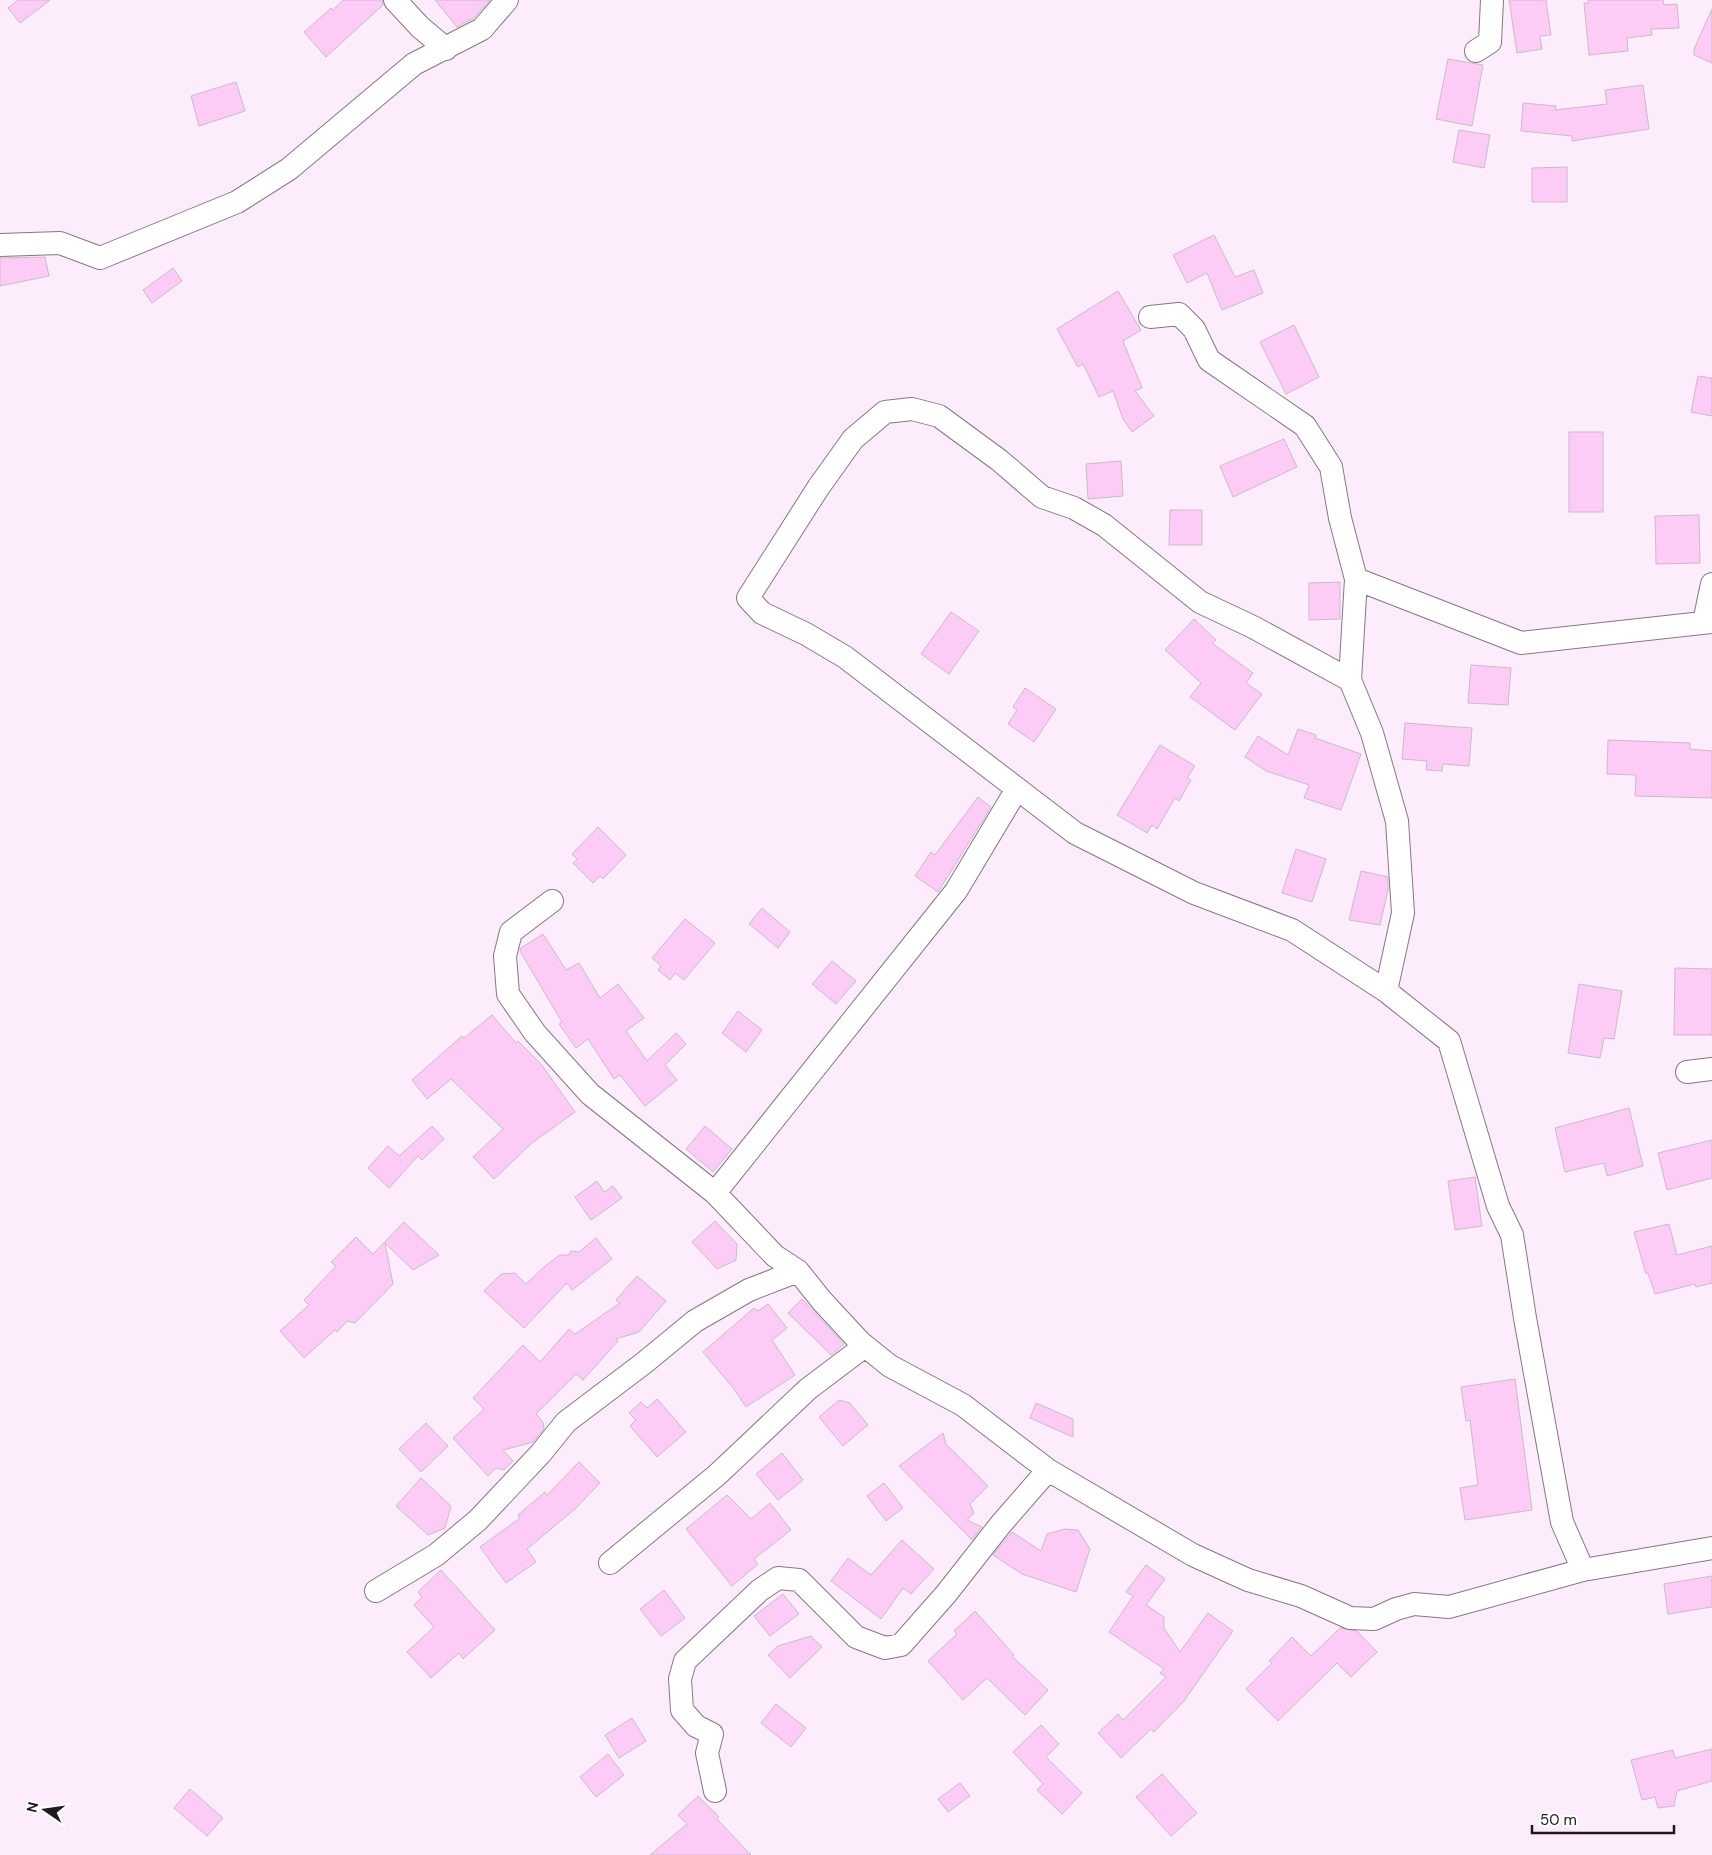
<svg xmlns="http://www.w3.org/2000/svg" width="1712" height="1855" viewBox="0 0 1712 1855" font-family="'DM Sans',sans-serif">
<rect width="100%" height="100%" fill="#fdecfb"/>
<path fill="#fdccf6" stroke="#cbbac8" d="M18,0H50L20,23L8,8Z
M343,0H382L383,5L326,57L304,32L331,8L333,10Z
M435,0H490L474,18L457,27Z
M1509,0H1546L1551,35L1540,36L1542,49L1517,53Z
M1588,0H1663L1664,5L1677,4L1679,28L1651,29L1652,35L1627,38L1628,51L1589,55L1584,3H1588Z
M1712,9V63L1694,55V49Z
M1448,59L1483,65L1472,126L1436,119Z
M236,82L245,111L199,126L191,96Z
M1643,85L1649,129L1572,141V136L1521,131L1523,103L1556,106L1555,110L1607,104L1605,90Z
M1459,130L1490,135L1484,168L1453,162Z
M1567,167V202H1532V168Z
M1214,235L1235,277L1254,270L1263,293L1222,310L1207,273L1187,283L1173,255Z
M45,257L49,276L0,286V258Z
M173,268L182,281L152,303L143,290Z
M1118,291L1141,330L1123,341L1142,388L1135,391L1154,416L1132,432L1123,419L1113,391L1099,397L1083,364L1078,367L1057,329Z
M1294,325L1319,377L1286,394L1260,342Z
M1698,376L1712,378V416L1691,412Z
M1569,432H1603V512H1569Z
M1284,439L1297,467L1233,497L1220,466Z
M1121,461L1123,496L1088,499L1086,464Z
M1170,510H1202V545H1169Z
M1699,515L1700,563L1656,564L1655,516Z
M1340,582V619L1309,620V583Z
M951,612L979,631L949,674L921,654Z
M1194,619L1216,640L1212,643L1253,673L1246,683L1262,694L1235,730L1190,697L1201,683L1165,650Z
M1471,665L1511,668L1508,705L1468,703Z
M1025,688L1056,709L1034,742L1008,724L1017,710L1013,707Z
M1405,723L1472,728L1469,766L1443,764L1442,771L1426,770L1427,761L1402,759Z
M1298,729L1316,735L1315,738L1361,754L1341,810L1304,798L1309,785L1266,771L1245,757L1258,736L1288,755Z
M1608,740L1690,743V749L1712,751V798L1635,796L1636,775L1607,774Z
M1160,745L1195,766L1187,778L1191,780L1179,801L1175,798L1157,829L1152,825L1147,833L1117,815Z
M978,797L991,807L938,892L915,876L931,852L935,855Z
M598,827L626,855L603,879L600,876L593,883L573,863L577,859L572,854Z
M1296,849L1326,859L1312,902L1282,893Z
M1361,871L1388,877V890L1380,925L1349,920Z
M762,908L790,932L778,948L749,924Z
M685,919L715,943L684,980L675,973L670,980L658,970L661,966L652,958Z
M543,934L566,970L579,963L600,998L618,984L644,1018L626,1031L647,1061L676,1033L686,1044L665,1065L677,1080L645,1106L620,1075L614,1079L588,1039L576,1048L559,1024L562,1022L520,951L521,948Z
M832,961L856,981L836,1004L812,984Z
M1675,968L1712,969V1035H1674Z
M1579,984L1622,991L1614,1039L1604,1038L1600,1058L1568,1053Z
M738,1011L762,1030L746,1052L722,1033Z
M492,1015L516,1043L518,1041L541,1064L575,1112L532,1143L494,1179L473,1157L503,1129L451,1079L427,1099L412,1080L462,1036L464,1038Z
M1629,1108L1643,1166L1607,1176L1604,1163L1565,1172L1555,1128Z
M432,1126L444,1139L422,1160L418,1156L389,1188L368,1168L388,1146L399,1156Z
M705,1126L732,1149L713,1172L686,1149Z
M1712,1140V1178L1667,1190L1658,1153Z
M1475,1177L1482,1226L1455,1230L1448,1181Z
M597,1181L604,1192L613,1186L622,1198L591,1220L575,1197Z
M715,1221L737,1244L736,1260L717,1269L692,1242Z
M404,1222L439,1255L413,1270L385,1243L393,1284L355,1323L347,1321L337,1332L335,1330L304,1358L280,1331L309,1305L304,1300L336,1266L331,1262L356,1237L373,1254Z
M1669,1224L1677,1255L1712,1246V1283L1696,1287L1695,1284L1655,1294L1648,1273L1646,1274L1634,1232Z
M596,1238L612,1259L572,1290L567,1283L524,1328L484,1291L501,1274L515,1273L526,1284L545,1266L560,1255H569L571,1251L579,1252Z
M637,1276L666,1301L639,1332L616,1339L618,1341L583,1380L576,1374L536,1414L543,1422L544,1429L533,1442L503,1450L513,1461L504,1470L496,1468L488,1476L453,1438L484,1409L473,1398L523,1345L540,1362L569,1329L575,1334L620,1303L616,1300Z
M802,1299L844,1344L831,1355L788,1313Z
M768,1304L787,1328L772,1340L795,1375L746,1407L734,1389L703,1352L754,1308L758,1311Z
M1515,1379L1532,1510L1465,1520L1460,1488L1478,1485L1470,1420L1466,1421L1461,1387Z
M657,1399L686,1432L657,1457L630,1426L636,1420L629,1413L641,1402L647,1408Z
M839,1400L850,1403L868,1425L843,1446L819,1417Z
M1036,1403L1073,1419V1437L1030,1418Z
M426,1423L448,1446L421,1472L399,1449Z
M943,1433L946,1444L988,1486L970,1504L974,1513L967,1520L982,1527L972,1540L899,1466Z
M782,1453L803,1480L778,1500L756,1474Z
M579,1462L600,1483L575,1509L527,1549L536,1562L506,1583L480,1547L520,1518L518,1515L545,1492L547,1495Z
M421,1478L451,1506L445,1528L428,1535L396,1506Z
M884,1483L903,1508L886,1521L867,1496Z
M727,1495L751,1519L770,1503L791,1530L754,1559L758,1564L732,1586L686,1529Z
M1065,1529L1078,1530L1090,1549L1076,1592L1022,1574L993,1555L1012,1532L1041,1551L1047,1534Z
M902,1540L934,1569L911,1594L903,1588L881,1619L831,1581L848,1558L871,1575Z
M1146,1565L1165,1579L1146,1605L1164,1617V1628L1180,1652L1208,1613L1233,1631L1184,1701L1154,1732L1151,1729L1121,1758L1098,1733L1118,1714L1123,1720L1166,1677L1160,1673L1164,1669L1109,1632L1133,1596L1126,1592Z
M441,1570L495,1630L463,1659L459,1653L431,1678L407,1652L434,1627L414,1605L422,1597L418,1592Z
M1712,1576V1607L1668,1614L1664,1584Z
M664,1590L685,1618L661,1636L640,1609Z
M783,1594L799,1614L770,1636L754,1616Z
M975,1611L1014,1655L1012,1656L1048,1690L1025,1715L987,1678L963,1700L928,1661L957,1634L954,1631Z
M1340,1628L1357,1631L1377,1652L1351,1677L1337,1663L1278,1721L1246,1689L1272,1663L1269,1661L1292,1637L1311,1656Z
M811,1636L822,1647L790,1678L768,1655L778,1646Z
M776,1704L806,1728L791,1747L761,1723Z
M632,1718L646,1741L619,1758L605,1735Z
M1041,1725L1059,1744L1046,1757L1082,1793L1062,1814L1037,1790L1043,1784L1013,1752Z
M1712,1749V1781L1677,1791L1674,1806L1658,1808L1655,1797L1642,1800L1631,1760L1673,1750L1675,1758Z
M608,1754L624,1775L596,1797L580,1777Z
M1162,1774L1197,1813L1171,1836L1136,1797Z
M960,1783L970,1796L948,1812L938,1799Z
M190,1789L223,1818L207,1836L174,1808Z
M698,1796L719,1817L717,1819L751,1855H650L687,1824L678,1815Z"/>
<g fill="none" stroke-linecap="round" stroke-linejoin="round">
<g stroke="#867784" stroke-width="24">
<path id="minor" d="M395,0L420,27L446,49
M1476,51L1490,42L1492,0
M0,245L60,243L100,258L237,202L289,169L414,64L482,29L507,0
M1150,317L1179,314L1194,329L1209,360L1305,426L1331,467L1340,518L1356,579
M1704,622L1712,584
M1350,680L1253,627L1200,602L1104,525L1074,508L1042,497L999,460L939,416L912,409L885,412L853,439L818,488L748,598L762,613L806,634L845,657L1075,833L1194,893L1292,930L1386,991L1449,1041L1498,1206L1512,1235L1525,1318L1562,1522L1583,1570L1712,1548
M552,901L511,932L505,956L508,994L535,1033L590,1094L715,1193L775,1256L798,1271
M1386,991L1403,913L1397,821L1372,733L1350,680L1356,579L1521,643L1712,622
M1687,1072L1712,1069
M715,1193L956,891L1017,789
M610,1563L717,1475L808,1389L865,1346
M376,1591L436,1555L478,1520L541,1453L566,1422L644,1363L695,1321L749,1290L798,1271L822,1301L860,1342L890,1366L963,1405L1048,1470L1193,1555L1248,1580L1301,1596L1350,1618L1374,1619L1396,1609L1414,1604L1449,1607L1583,1570
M715,1791L707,1753L712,1734L696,1726L682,1710L680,1679L685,1661L760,1590L778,1578L799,1580L856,1637L885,1648L901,1645L946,1594L1001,1524L1048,1470"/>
</g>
<use href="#minor" stroke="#fff" stroke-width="22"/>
</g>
<g transform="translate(45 1810) rotate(283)" stroke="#ffffff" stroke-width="4" paint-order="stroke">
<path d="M0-4L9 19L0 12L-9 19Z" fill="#1f191e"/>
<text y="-8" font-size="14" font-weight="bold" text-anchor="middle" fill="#1f191e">N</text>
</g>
<path d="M1532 1825v8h142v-8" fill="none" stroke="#1f191e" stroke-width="2.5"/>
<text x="1540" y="1825" font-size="15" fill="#1f191e" stroke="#ffffff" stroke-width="4" paint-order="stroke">50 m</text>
</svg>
